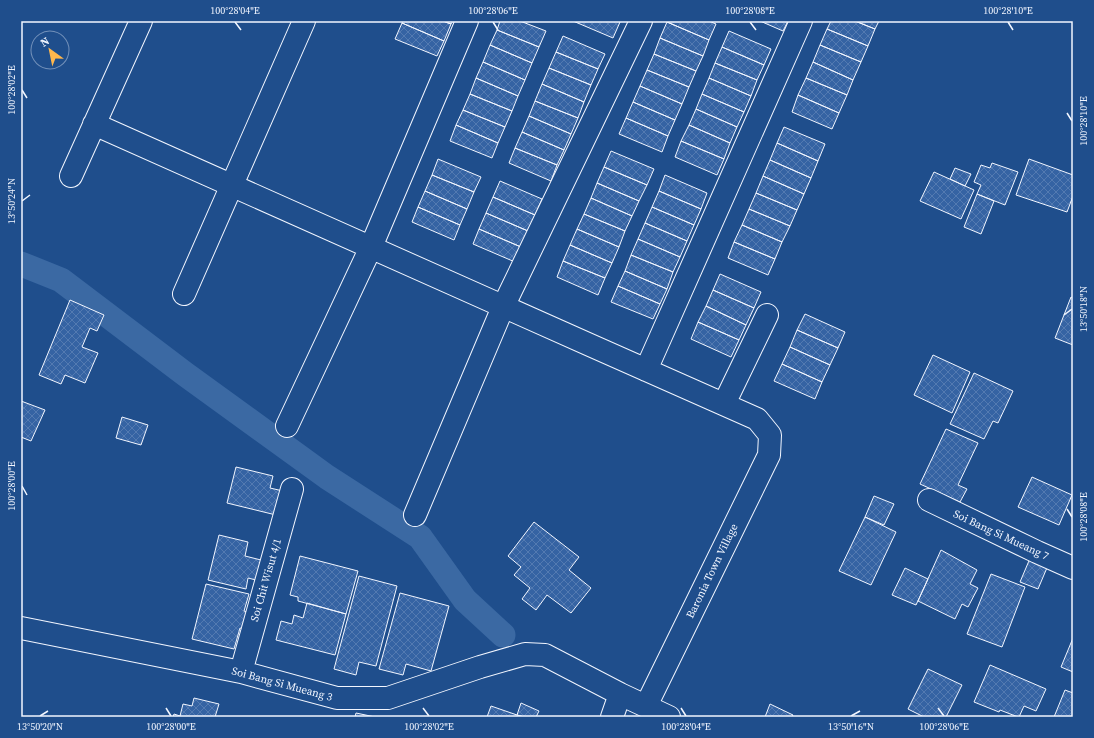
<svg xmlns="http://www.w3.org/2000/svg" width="1094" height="738" viewBox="0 0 1094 738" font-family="'Source Serif 4',serif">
<defs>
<pattern id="building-cross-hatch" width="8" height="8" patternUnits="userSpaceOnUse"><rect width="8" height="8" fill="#3563a3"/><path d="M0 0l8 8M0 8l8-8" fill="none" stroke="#537ab1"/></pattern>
</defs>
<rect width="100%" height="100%" fill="#1f4e8c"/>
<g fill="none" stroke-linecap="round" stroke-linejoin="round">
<path stroke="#3b69a3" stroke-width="25" d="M21,264L61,280L185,374L327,477L420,537L465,600L503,635"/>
</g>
<path fill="url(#building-cross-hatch)" stroke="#f2f6ff" d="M403,21H443L451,24L444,41L402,23Z
M443,21H453L451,24Z
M500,21H520L546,31L539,47L497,30Z
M573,21H618L620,22L613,38Z
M668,21H709L716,24L709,40L667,22Z
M760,21H788L783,31Z
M831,21H855L875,29L868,46L827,29Z
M855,21H879L875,29Z
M667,22L709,40L703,56L660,38Z
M402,23L444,41L437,56L395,39Z
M827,29L868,46L861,62L820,45Z
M497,30L539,47L532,63L490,45Z
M729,31L771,49L764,65L722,47Z
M563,36L605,54L598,69L556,52Z
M660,38L703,56L696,71L654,54Z
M490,45L532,63L525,80L483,62Z
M820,45L861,62L853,80L813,62Z
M722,47L764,65L757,80L715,63Z
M556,52L598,69L591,85L549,68Z
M654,54L696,71L689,87L647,70Z
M483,62L525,80L518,96L476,78Z
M813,62L853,80L847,95L806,78Z
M715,63L757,80L751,96L709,78Z
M549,68L591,85L584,102L542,84Z
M647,70L689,87L682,104L640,86Z
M476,78L518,96L512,111L470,94Z
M709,78L751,96L744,112L702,94Z
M806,78L847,95L839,113L798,95Z
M542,84L584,102L578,118L535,101Z
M640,86L682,104L675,120L633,102Z
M470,94L512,111L505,127L463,110Z
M702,94L744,112L737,127L696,109Z
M798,95L839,113L832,129L792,112Z
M535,101L578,118L571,134L529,116Z
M633,102L675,120L668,136L626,118Z
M696,109L737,127L730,143L689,125Z
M463,110L505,127L498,143L456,125Z
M529,116L571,134L564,150L522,132Z
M626,118L668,136L662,152L619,134Z
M456,125L498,143L492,158L450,141Z
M689,125L730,143L724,159L681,141Z
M784,127L825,144L818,161L777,143Z
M522,132L564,150L557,165L515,148Z
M681,141L724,159L717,175L675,157Z
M777,143L818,161L811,178L770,160Z
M515,148L557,165L551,181L509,163Z
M611,151L654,169L647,185L604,167Z
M438,159L481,177L474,192L432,175Z
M1029,159L1073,175V196L1067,212L1016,195Z
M770,160L811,178L804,194L763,176Z
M992,163L1018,172L1005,205L977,194L981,185L974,182L981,165L990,168Z
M604,167L647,185L639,201L597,183Z
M955,168L971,174L965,186L950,179Z
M934,172L974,190L961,219L920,201Z
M432,175L474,192L467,209L425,191Z
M665,175L707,193L701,209L659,191Z
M763,176L804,194L797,210L756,193Z
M500,181L542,199L535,215L493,197Z
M597,183L639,201L632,216L591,198Z
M425,191L467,209L460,225L418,207Z
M659,191L701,209L694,225L652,207Z
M756,193L797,210L790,226L749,209Z
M977,194L994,201L981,234L964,227Z
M493,197L535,215L528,231L486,213Z
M591,198L632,216L625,231L584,214Z
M418,207L460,225L454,240L412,222Z
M652,207L694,225L687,241L645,223Z
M749,209L790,226L782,242L742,225Z
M486,213L528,231L521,247L479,229Z
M584,214L625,231L619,247L577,229Z
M645,223L687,241L680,257L638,239Z
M742,225L782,242L775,259L734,242Z
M479,229L521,247L515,262L473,244Z
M577,229L619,247L612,263L570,245Z
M638,239L680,257L673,272L631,255Z
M734,242L775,259L768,275L728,258Z
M570,245L612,263L605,278L563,261Z
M631,255L673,272L667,289L625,271Z
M563,261L605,278L598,295L557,277Z
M625,271L667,289L660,304L618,286Z
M720,274L761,292L754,308L713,290Z
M618,286L660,304L653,319L611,302Z
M713,290L754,308L746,325L706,306Z
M1071,297L1073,298V345L1055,338Z
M70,300L104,315L97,331L90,328L82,347L98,353L85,383L65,375L61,384L39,375Z
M706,306L746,325L739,340L698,322Z
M805,314L845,332L838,348L797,330Z
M698,322L739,340L731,357L691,339Z
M797,330L838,348L830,365L790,347Z
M790,347L830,365L822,382L782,364Z
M933,355L970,372L952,413L914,395Z
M782,364L822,382L815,399L774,381Z
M974,373L1013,391L998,423L993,421L984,439L950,424Z
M21,401L45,410L31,441L21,437Z
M122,417L148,425L141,445L116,438Z
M946,429L978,443L958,485L967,489L960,502L920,484Z
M236,467L273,476L270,488L283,491L276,515L227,503Z
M1032,477L1072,495L1059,525L1018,507Z
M874,496L894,504L884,525L865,517Z
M865,517L896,532L871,585L839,571Z
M534,522L579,557L569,570L591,588L571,613L547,595L536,610L522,599L530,588L514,575L521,567L508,556Z
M219,535L248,542L245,556L269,562L264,582L248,578L246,589L208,580Z
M941,550L977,570L970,584L978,588L968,607L962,604L955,619L918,601Z
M300,556L358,571L346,614L298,601V597L290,595Z
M1031,556L1049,563L1038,589L1020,582Z
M905,568L928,579L916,605L892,595Z
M991,574L1025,587L1002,647L967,634Z
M359,576L397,586L376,666L359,662L356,675L334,669Z
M206,584L249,594L244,611L255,614L251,631L240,628L234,649L192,639Z
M400,593L449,606L431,671L406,664L403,675L379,669Z
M307,603L346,614L335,655L276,640L281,621L292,624L294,615L303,618Z
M1073,638V672L1061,667Z
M990,665L1046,689L1036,711L1024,706L1019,717H1018L1000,710L999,712L974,702Z
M928,669L962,685L946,717H924L908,709Z
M1065,690L1073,693V717H1054Z
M194,698L219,704L215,717H173L174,714L180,716L183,704L192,706Z
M521,703L539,711L536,717H524L517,715Z
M770,704L793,715L792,717H765Z
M491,706L517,715L524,717H487Z
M356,713L375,717H355Z"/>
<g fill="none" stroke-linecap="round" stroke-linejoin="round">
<g stroke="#f2f6ff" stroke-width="24">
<path id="minor" d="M94,124L590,345L757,419L770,435L769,455L646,706
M71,176L141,21
M184,294L304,21
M646,370L801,21
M724,404L767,315
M287,426L371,247L467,21
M929,500L1037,552L1073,568
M415,515L503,307L641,21
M21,628L241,672L337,698H388L480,667L525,654L545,655L620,694L669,717
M241,672L292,489
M612,717L620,694"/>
</g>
<use href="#minor" stroke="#1f4e8c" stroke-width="22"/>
</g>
<path fill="none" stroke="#f2f6ff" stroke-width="1.5" d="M235,22L241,30M493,22L498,30M750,22L756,30M1008,22L1013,30M22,90L27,98M1067,113L1072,121M22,201L30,195M1064,315L1072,309M22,486L27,495M1067,509L1072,517M166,708L171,716M423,708L429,716M681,708L686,716M938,708L944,716M40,716L48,711M851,716L860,711"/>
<g text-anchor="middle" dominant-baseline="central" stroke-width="3" stroke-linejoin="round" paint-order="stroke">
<g font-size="11" fill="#f2f6ff" stroke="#1f4e8c">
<text transform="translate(1001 535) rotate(25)">Soi Bang Si Mueang 7</text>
<text transform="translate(712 571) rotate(-64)">Baronia Town Village</text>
<text transform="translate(266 580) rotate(-74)">Soi Chit Wisut 4/1</text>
<text transform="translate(282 684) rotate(15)">Soi Bang Si Mueang 3</text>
</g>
</g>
<rect width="1094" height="738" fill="none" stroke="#1f4e8c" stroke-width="44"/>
<g transform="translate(50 50) rotate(327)"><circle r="19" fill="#1f4e8c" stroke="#7391ba"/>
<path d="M0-3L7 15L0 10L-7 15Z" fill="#ffb74d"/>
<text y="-6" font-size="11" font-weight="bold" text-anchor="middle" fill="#f2f6ff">N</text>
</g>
<rect x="22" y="22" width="1050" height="694" fill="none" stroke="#f2f6ff" stroke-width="1.5"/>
<g font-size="10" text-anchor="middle" fill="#f2f6ff">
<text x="235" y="14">100°28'04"E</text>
<text x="493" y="14">100°28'06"E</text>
<text x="750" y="14">100°28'08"E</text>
<text x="1008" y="14">100°28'10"E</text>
<text transform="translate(11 90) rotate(-90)" y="4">100°28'02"E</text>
<text transform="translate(1083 121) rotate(-90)" y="4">100°28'10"E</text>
<text transform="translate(11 201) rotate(-90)" y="4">13°50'24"N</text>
<text transform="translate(1083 309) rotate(-90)" y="4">13°50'18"N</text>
<text transform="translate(11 486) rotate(-90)" y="4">100°28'00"E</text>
<text transform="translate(1083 517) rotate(-90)" y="4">100°28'08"E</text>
<text x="40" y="730">13°50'20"N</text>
<text x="171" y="730">100°28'00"E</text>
<text x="429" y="730">100°28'02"E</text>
<text x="686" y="730">100°28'04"E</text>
<text x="851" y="730">13°50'16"N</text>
<text x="944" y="730">100°28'06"E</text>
</g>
</svg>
